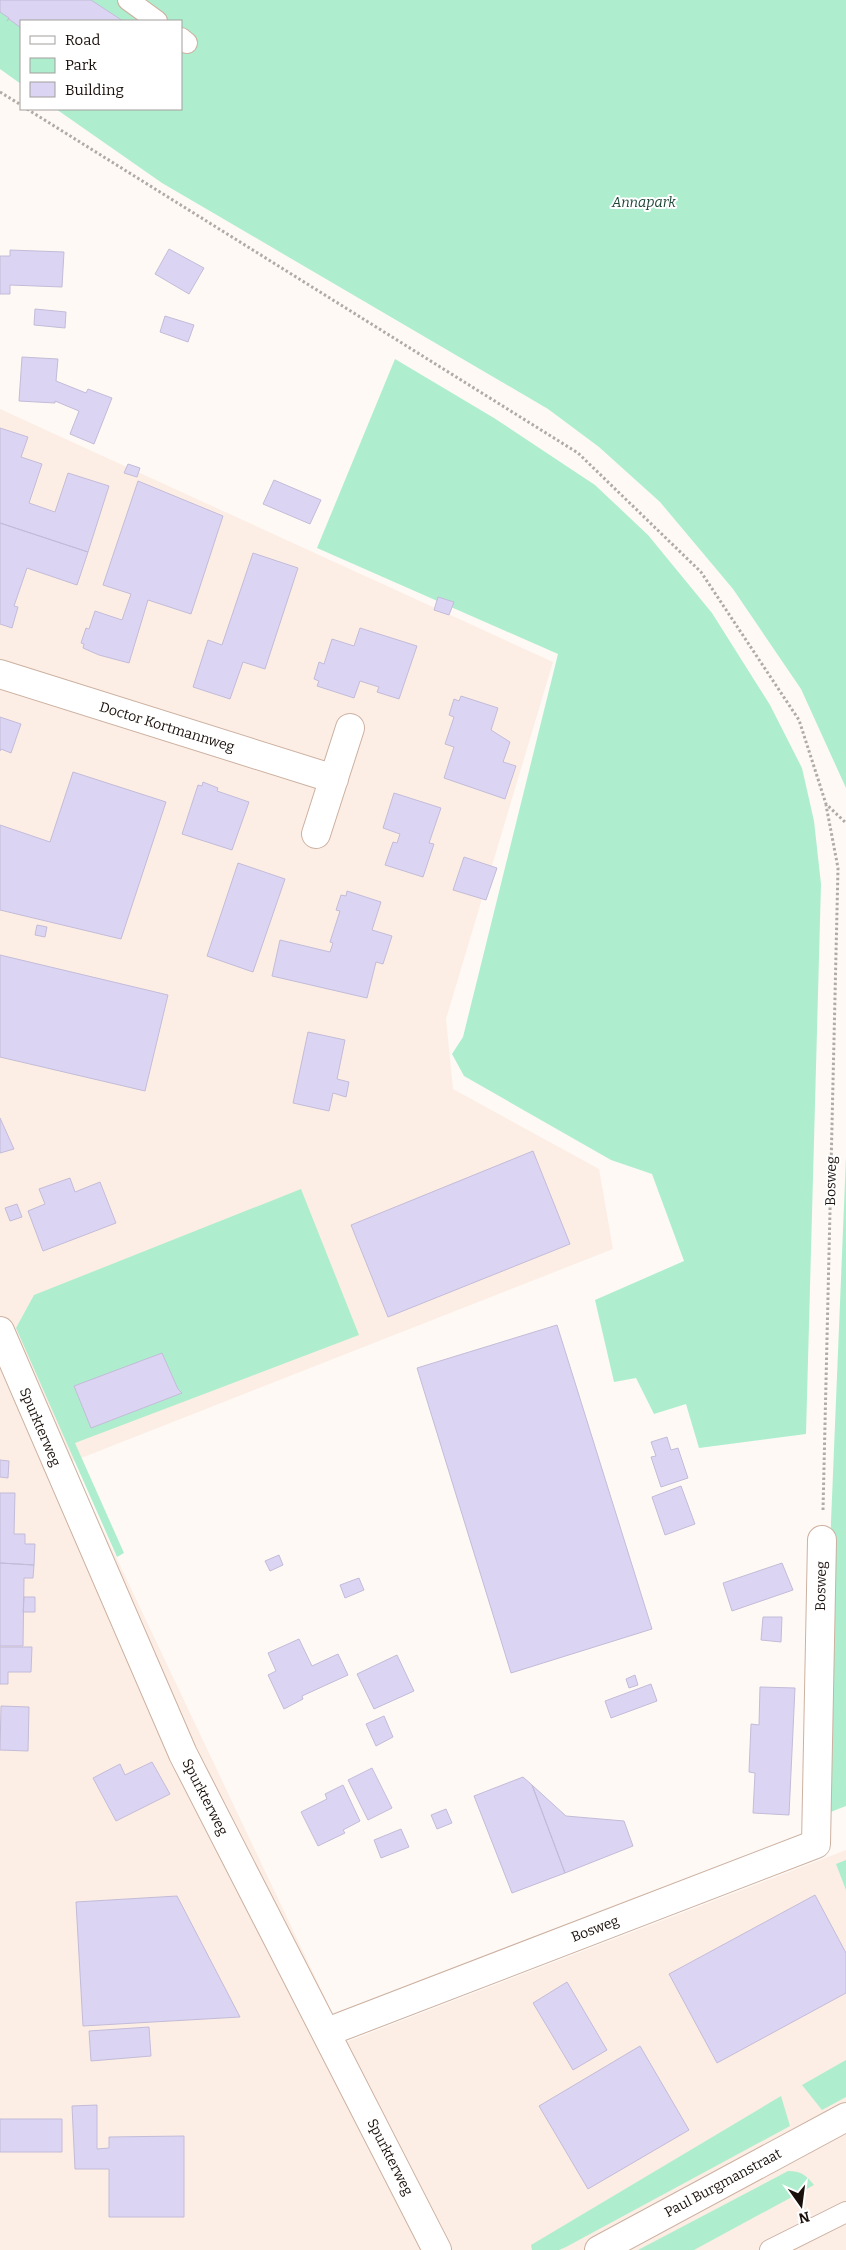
<svg xmlns="http://www.w3.org/2000/svg" width="846" height="2250" viewBox="0 0 846 2250" font-family="Bitter,serif">
<rect width="100%" height="100%" fill="#fef9f5"/>
<path fill="#fceee5" d="M0,409L553,662L446,1019L453,1089L599,1169L613,1249L71,1462L346,2042L846,1850V2250H0Z"/>
<path fill="#aeeece" d="M0,0H846V788L801,689L733,589L660,502L599,447L548,409L162,183L56,109H181V21H21V84L0,69Z
M395,359L494,418L595,485L648,535L712,613L770,705L802,768L814,821L821,884L806,1434L699,1448L686,1404L654,1414L636,1378L614,1382L595,1300L684,1261L652,1174L611,1160L464,1076L452,1054L463,1037L558,654L317,548Z
M846,1157V1806L828,1813L825,1668Z
M301,1189L359,1335L75,1443L124,1553L117,1557L16,1328L34,1295Z
M846,1860V1890L836,1864Z
M846,2060V2097L822,2110L802,2085Z
M781,2096L790,2126L566,2247L559,2250H532L531,2245Z
M788,2171C801,2171 806,2175 814,2185L694,2250H638Z"/>
<path fill="#dbd4f3" stroke="#c3bcd8" d="M0,0H91L123,21H21V28L9,19L7,21L9,18L0,12Z
M169,249L204,268L189,294L155,274Z
M10,250L64,252L62,287L10,285V294H0V256H10Z
M35,309L66,312L65,328L34,325Z
M165,316L194,325L188,342L160,332Z
M22,357L58,359L56,381L86,393L88,389L112,398L94,444L70,434L79,411L55,401V403L19,401Z
M0,428L28,437L21,457L42,464L29,503L55,512L68,473L109,486L88,552L0,523Z
M128,464L140,468L137,477L124,473Z
M274,480L321,500L310,524L263,504Z
M138,481L223,516L191,614L148,600L129,663L99,655L83,648L84,644L81,643L86,628L89,629L95,611L122,620L131,594L103,585Z
M0,523L88,552L77,585L27,568L14,606L18,607L12,628L0,624Z
M253,553L298,568L265,669L243,662L230,699L193,687L208,640L222,645Z
M438,597L454,602L449,615L434,610Z
M360,628L417,646L399,699L377,692L379,687L360,681L354,698L317,686L319,681L314,679L319,662L324,664L332,639L354,646Z
M461,696L498,708L491,730L510,742L503,762L516,766L505,799L444,778L454,747L445,744L454,717L449,715L454,699L459,701Z
M0,717L21,724L11,753L1,749L0,751Z
M73,772L166,802L121,939L0,910V825L50,842Z
M203,782L218,788L217,791L249,802L232,850L182,834L198,785L202,786Z
M394,793L441,808L429,843L434,844L423,877L385,865L393,842L397,843L400,834L383,828Z
M464,857L497,868L486,900L453,890Z
M238,863L285,879L253,972L207,956Z
M347,891L381,902L372,930L392,936L383,964L376,962L367,998L272,976L280,940L330,952L333,943L330,942L340,911L336,910L341,895L346,896Z
M37,925L47,927L45,937L35,935Z
M0,955L168,995L145,1091L0,1057Z
M308,1032L345,1040L337,1079L349,1082L346,1097L333,1093L329,1111L293,1103Z
M0,1118L14,1149L0,1153Z
M533,1151L570,1244L388,1317L351,1225Z
M70,1178L75,1192L100,1182L116,1223L43,1251L28,1211L45,1204L39,1189Z
M17,1204L22,1217L10,1221L5,1208Z
M557,1325L652,1629L511,1673L417,1368Z
M162,1353L178,1389L182,1393L91,1428L74,1386Z
M667,1437L671,1450L678,1448L688,1478L661,1487L651,1457L656,1456L651,1442Z
M0,1460L9,1461L8,1478L0,1477Z
M681,1486L695,1524L665,1535L652,1497Z
M0,1493H15L14,1534H25V1544H35L34,1565L0,1563Z
M279,1555L283,1565L270,1571L265,1561Z
M0,1563L34,1565L33,1578H24L23,1646H0Z
M782,1563L793,1590L732,1611L723,1583Z
M359,1578L364,1590L345,1598L340,1585Z
M24,1597H35V1612H23Z
M763,1617H782L781,1642L761,1640Z
M299,1639L312,1666L338,1654L348,1675L302,1696L303,1699L284,1709L268,1675L276,1671L268,1653Z
M0,1647H32L31,1672H8V1684H0Z
M397,1655L414,1691L374,1709L357,1674Z
M635,1675L638,1685L629,1688L626,1679Z
M651,1684L657,1701L611,1718L605,1701Z
M760,1687L795,1688L789,1815L753,1813L755,1773L749,1772L751,1724L759,1725Z
M1,1706L29,1707L28,1751L0,1750Z
M384,1716L393,1737L376,1746L366,1724Z
M152,1762L170,1794L116,1821L93,1778L120,1764L125,1775Z
M372,1768L392,1808L368,1820L348,1780Z
M523,1777L532,1785L565,1873L512,1893L474,1796Z
M343,1785L360,1821L343,1830L345,1833L318,1846L301,1812L327,1799L325,1794Z
M532,1785L566,1816L624,1821L633,1846L565,1873Z
M446,1809L452,1823L437,1829L431,1815Z
M401,1829L409,1847L381,1858L374,1840Z
M815,1895L846,1953V1993L717,2063L669,1974Z
M177,1896L240,2017L83,2026L76,1902Z
M567,1982L607,2050L573,2070L533,2003Z
M149,2027L151,2056L91,2061L89,2031Z
M640,2046L689,2130L588,2189L539,2106Z
M97,2105V2149L109,2148V2137L184,2136V2217H109V2169H75L72,2106Z
M0,2119H62V2152H0Z"/>
<g fill="none" stroke-linecap="round" stroke-linejoin="round">
<g stroke="#ccb1a1" stroke-width="22">
<path id="service" d="M128,0L157,21
M181,38L187,43
M770,2250L846,2212"/>
</g>
<g stroke="#ccb1a1" stroke-width="30">
<path id="minor" d="M0,674L334,779
M316,834L350,728
M0,1331L183,1754L437,2250
M327,2032L816,1844L822,1540
M599,2250L846,2117"/>
</g>
<path stroke="#b1aba6" stroke-width="3" stroke-dasharray="2.5 2.5" stroke-linecap="butt" d="M0,92L21,105
M27,109L578,453L701,572L799,720L826,804L846,823
M823,1510L838,868L826,805"/>
<use href="#service" stroke="#fff" stroke-width="20"/>
<use href="#minor" stroke="#fff" stroke-width="28"/>
</g>
<g text-anchor="middle" dominant-baseline="central" stroke-width="4" stroke-linejoin="round" paint-order="stroke">
<g font-size="14" font-style="italic" fill="#1d4534" stroke="#fff">
<text x="644" y="202">Annapark</text>
</g>
<g font-size="14" fill="#1a100b" stroke="#fff">
<text transform="translate(167 727) rotate(17)">Doctor Kortmannweg</text>
<text transform="translate(831 1181) rotate(-89)">Bosweg</text>
<text transform="translate(40 1427) rotate(67)">Spurkterweg</text>
<text transform="translate(821 1586) rotate(-89)">Bosweg</text>
<text transform="translate(205 1797) rotate(63)">Spurkterweg</text>
<text transform="translate(595 1929) rotate(-21)">Bosweg</text>
<text transform="translate(390 2157) rotate(63)">Spurkterweg</text>
<text transform="translate(723 2183) rotate(-28)">Paul Burgmanstraat</text>
</g>
</g>
<rect x="20" y="20" width="162" height="90" fill="#ffffff" stroke="#a39f9d"/>
<rect x="30" y="36" width="25" height="8" fill="#ffffff" stroke="#a39f9d"/>
<text x="65" y="45" font-size="15" fill="#1a100b">Road</text>
<rect x="30" y="58" width="25" height="15" fill="#aeeece" stroke="#a39f9d"/>
<text x="65" y="70" font-size="15" fill="#1a100b">Park</text>
<rect x="30" y="82" width="25" height="15" fill="#dbd4f3" stroke="#a39f9d"/>
<text x="65" y="95" font-size="15" fill="#1a100b">Building</text>
<g transform="translate(801 2205) rotate(166)" stroke="#ffffff" stroke-width="4" paint-order="stroke">
<path d="M0-4L9 19L0 12L-9 19Z" fill="#1a100b"/>
<text y="-8" font-size="14" font-weight="bold" text-anchor="middle" fill="#1a100b">N</text>
</g>
</svg>
